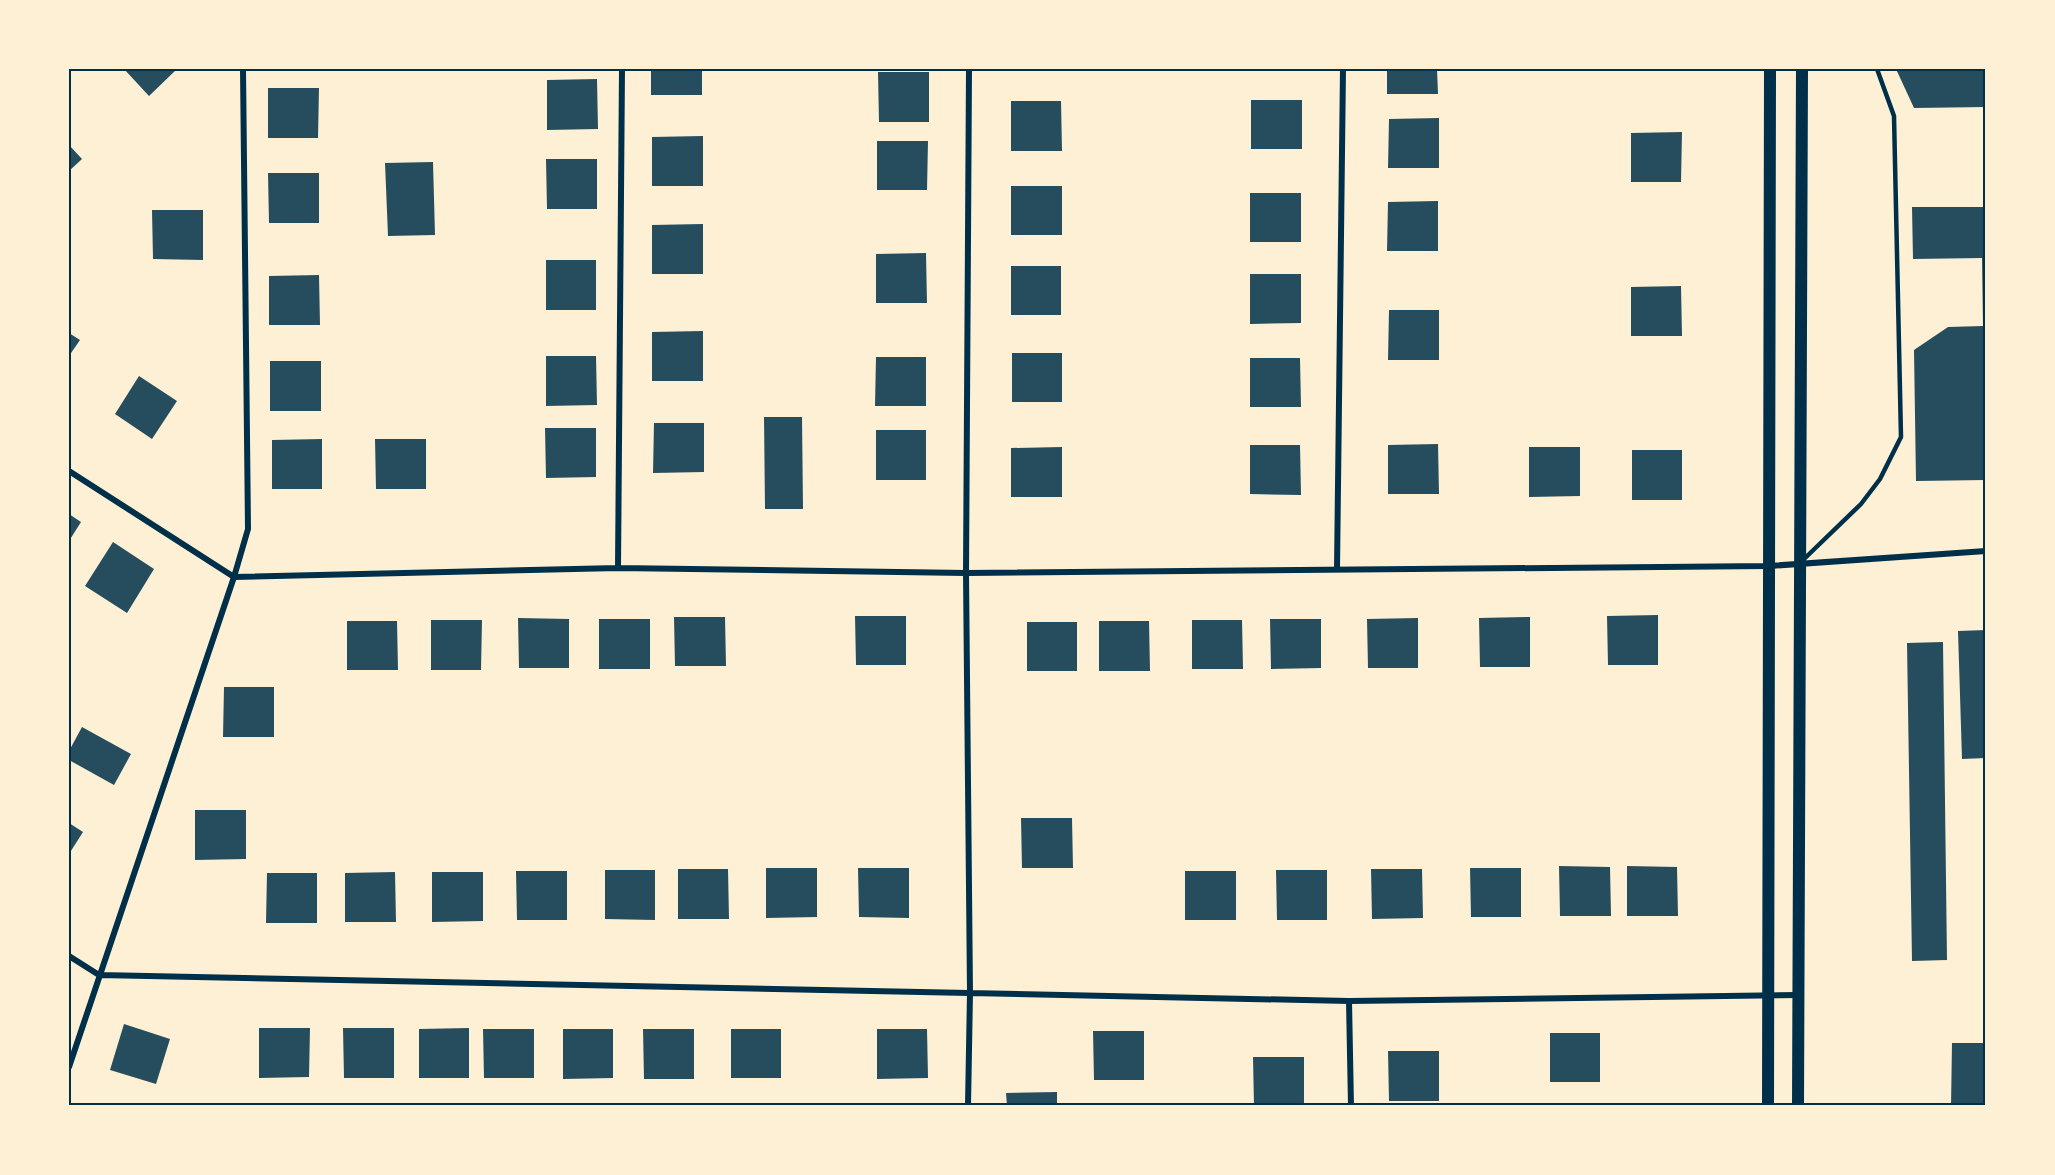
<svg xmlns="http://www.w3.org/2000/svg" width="2055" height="1175" viewBox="0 0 2055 1175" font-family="'PT Serif',serif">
<rect width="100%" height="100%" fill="#fdf0d5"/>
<path fill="#264d5e" d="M124,69H177L149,96Z
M651,69H702V95H651Z
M1387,69H1437L1438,94H1387Z
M1896,69H1986V107L1914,108Z
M878,72H929V122H879Z
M597,79L598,129L547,130V80Z
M268,88H319L318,138H268Z
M1251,100H1302V149H1251Z
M1011,101H1061L1062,151H1011Z
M1439,118V168H1388L1389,119Z
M1682,132L1681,182H1631V133Z
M703,136V186H652V137Z
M877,141H928L927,190H877Z
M69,145L82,159L69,171Z
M546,159H597V209H547Z
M433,162L435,235L388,236L385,163Z
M268,173H319V223H269Z
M1011,186H1062V235H1011Z
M1250,193H1301V242H1250Z
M1438,201V251H1387L1388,202Z
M1912,207H1986V480L1916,481L1914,350L1948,327L1983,326L1982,258L1913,259Z
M152,210H203V260L153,259Z
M703,224V274H652V225Z
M926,253L927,303H876V254Z
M546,260H596V310H546Z
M1011,266H1061V315H1011Z
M1250,274H1301V323L1250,324Z
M319,275L320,325H269V276Z
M1681,286L1682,336H1631V287Z
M1389,310H1439V360H1388Z
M703,331V381H652V332Z
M69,333L80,340L69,356Z
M1012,353H1062V402H1012Z
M546,356H596L597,405L546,406Z
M876,357H926V406H875Z
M1250,358H1300L1301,407H1250Z
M270,361H321V411H270Z
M139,376L177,401L152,439L115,414Z
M764,417H802L803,509H765Z
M654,423H704V472L653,473Z
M545,428H596V477L546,478Z
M876,430H926V480H876Z
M322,439V489H272V440Z
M375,439H426V489H376Z
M1438,444L1439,494H1388V445Z
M1250,445H1300L1301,495L1250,494Z
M1062,447V497H1011V448Z
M1529,447H1580V496L1529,497Z
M1632,450H1682V500H1632Z
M69,514L81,522L69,541Z
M113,542L154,569L127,613L85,586Z
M1658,615V665H1608L1607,616Z
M855,616H906V665H856Z
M674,617H725L726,666H675Z
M1530,617V667H1480L1479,618Z
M518,618L569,619V668H519Z
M1418,618V668H1368L1367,619Z
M599,619H650V669H599Z
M1270,619H1321V668L1271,669Z
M431,620H482L481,670H431Z
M1192,620H1242L1243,669H1192Z
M347,621H397L398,670H347Z
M1099,621H1149L1150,671H1099Z
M1027,622H1077V671H1027Z
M1986,630V758L1962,759L1958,631Z
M1943,642L1947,960L1912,961L1907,643Z
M224,687H274V737H223Z
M82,727L131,754L114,785L69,760V751Z
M195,810H246V859L195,860Z
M1021,818H1072L1073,868H1022Z
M69,823L83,832L69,854Z
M1559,866L1610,867L1611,916H1560Z
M1627,866L1677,867L1678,916H1627Z
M766,868H817V917L766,918Z
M858,868H909V918L859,917Z
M1470,868H1521V917H1471Z
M678,869H728L729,919H678Z
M1371,869H1422L1423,918L1372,919Z
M605,870H655V920L605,919Z
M1276,870H1327V920H1277Z
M516,871H567V920H517Z
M1185,871H1236V920H1185Z
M395,872L396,922H345V873Z
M432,872H483V921L432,922Z
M267,873H317V923H266Z
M124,1024L170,1039L156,1084L110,1070Z
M259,1028H310L309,1077L259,1078Z
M343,1028H394V1078H344Z
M469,1028V1078H419V1029Z
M483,1029H534V1078H484Z
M563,1029H613V1078L563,1079Z
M643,1029H694V1079H644Z
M731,1029H781V1078H731Z
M877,1029H927L928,1078L877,1079Z
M1093,1031H1144V1080H1094Z
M1550,1033H1600V1082H1550Z
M1952,1043H1986V1106H1951Z
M1388,1051H1439V1101H1389Z
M1253,1057H1304V1106H1254Z
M1057,1092V1106H1007L1006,1093Z"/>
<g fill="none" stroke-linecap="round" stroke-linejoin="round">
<path stroke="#003049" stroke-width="4.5" d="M1803,560L1861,504L1880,479L1901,437L1894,116L1877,69"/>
<path stroke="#003049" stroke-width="6" d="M69,471L234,577L618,568L966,573L1769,566L1986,551
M618,568L622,69
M1337,569L1343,69
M69,956L99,975L1349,1001L1798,995
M1349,1001L1351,1106
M69,1067L234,577L248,529L243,69
M968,1106L970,993L966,573L969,69"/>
<path stroke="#003049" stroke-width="12" d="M1768,1106L1770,69
M1798,1106L1802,69"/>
</g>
<rect width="2055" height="1175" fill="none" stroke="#fdf0d5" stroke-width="141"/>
<rect x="70" y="70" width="1914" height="1034" fill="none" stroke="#003049" stroke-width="2"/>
</svg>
